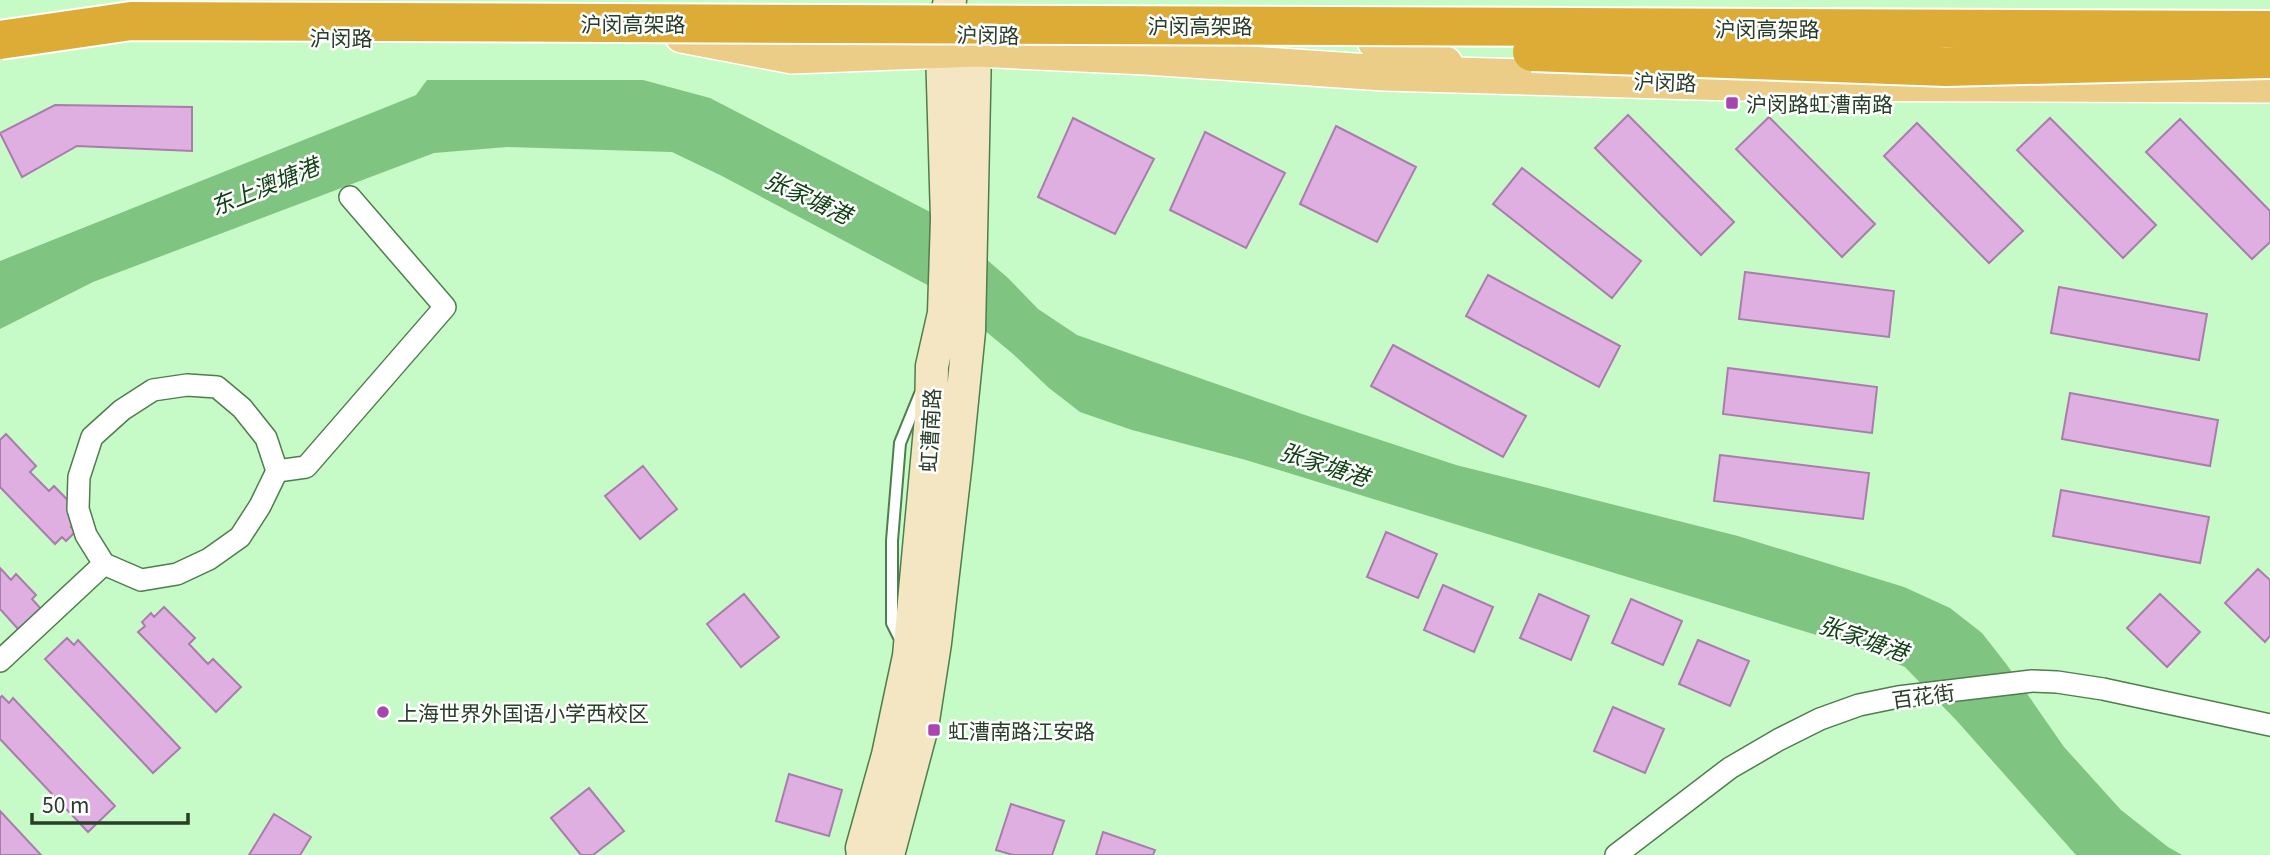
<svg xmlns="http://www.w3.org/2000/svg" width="2270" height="855" viewBox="0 0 2270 855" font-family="Georgia,'Noto Sans SC',serif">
<rect width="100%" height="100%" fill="#c6fac6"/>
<path fill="#7fc480" d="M427,80H643L710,98L934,214L1008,278L1038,309L1077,335L1302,414L1456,465L1738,536L1904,587L1950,608L1982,633L2007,665L2064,747L2121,810L2168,847L2182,855H2076L1957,721L1905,667L1859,648L1246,460L1132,430L1080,412L1049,388L1013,354L935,289L722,176L672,152L507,147L434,153L93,282L0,329V261L394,104L416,95Z"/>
<path fill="#dfafe2" stroke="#aa7cad" stroke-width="2" d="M55,105L192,107V151L77,146L22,177L0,133Z
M1628,115L1734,222L1701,255L1595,148Z
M1769,117L1875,224L1842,257L1736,149Z
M1073,118L1154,159L1115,234L1038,197Z
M2050,118L2156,225L2123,258L2017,150Z
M2180,119L2270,211V242L2252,259L2146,152Z
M1917,123L2023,231L1989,263L1884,156Z
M1336,126L1416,167L1377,242L1300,204Z
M1205,132L1285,173L1246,248L1170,210Z
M1522,168L1641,261L1612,298L1493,204Z
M1745,272L1894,291L1889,337L1739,319Z
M1488,275L1620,346L1599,387L1466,316Z
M2059,287L2207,314L2199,360L2051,333Z
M1393,345L1526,416L1503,457L1371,386Z
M1728,368L1877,387L1872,433L1723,414Z
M2070,393L2218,420L2210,466L2062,439Z
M6,434L36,466L30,472L49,491L54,486L83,516L71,527L76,531L66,541L62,537L55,544L0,487V440Z
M1720,455L1869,473L1863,519L1714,501Z
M643,466L677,509L640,539L605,496Z
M2061,490L2209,517L2200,563L2053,536Z
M1386,532L1437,554L1418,598L1367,577Z
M0,568L11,580L16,574L36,595L32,599L41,609L19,630L0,609Z
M2258,569L2270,580V636L2265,642L2225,603Z
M1443,585L1493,607L1474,652L1424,630Z
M744,594L779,637L741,667L707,624Z
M1539,594L1589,616L1571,660L1520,638Z
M2160,594L2200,632L2167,667L2127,628Z
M1631,599L1682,621L1663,665L1612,643Z
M164,607L195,638L189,644L208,664L213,659L241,687L216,712L138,632L145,626L142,622L151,613L154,617Z
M67,638L74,645L78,640L180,748L153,773L45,659Z
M1698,640L1749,661L1730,706L1679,684Z
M2,696L9,703L13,698L115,806L88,832L0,739V698Z
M1613,707L1664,729L1645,773L1594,751Z
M789,774L842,790L829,836L776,821Z
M589,788L624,831L593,855H581L551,818Z
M1011,804L1064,821L1052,855H1013L996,850Z
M0,811L41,855H0Z
M274,814L311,837L300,855H249Z
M1103,832L1155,850L1153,855H1096Z"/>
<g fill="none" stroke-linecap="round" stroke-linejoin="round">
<g stroke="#4e7d4e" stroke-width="14">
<path id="lane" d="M901,641L892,623V541L900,443L920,394"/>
</g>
<g stroke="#4e7d4e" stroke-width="24">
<path id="street" d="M187,385L217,387L242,408L266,438L277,471L260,506L240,537L209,559L177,574L141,580L104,564L86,535L78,509L79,477L92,437L122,410L153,390Z
M277,471L306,467L445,307L350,197
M0,661L104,564
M1616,855L1730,768L1778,740L1820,719L1859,705L1898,697L2032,681L2057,682L2103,689L2270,725"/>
</g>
<g stroke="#4e7d4e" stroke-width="35">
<path id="secondary" d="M863,855L862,848L888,755L909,656L931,418L932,366L944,313L947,219L942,49L943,32L950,0
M888,855L922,727L935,643L956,461L969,331L975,49L971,25"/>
</g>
<g stroke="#fff" stroke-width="38">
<path id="primary" d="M682,35L792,56L975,49L1146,57L1384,73L1731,83L2270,85
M1375,41L1445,64"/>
</g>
<use href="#lane" stroke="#fff" stroke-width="10"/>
<use href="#street" stroke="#fff" stroke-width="21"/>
<use href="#secondary" stroke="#f5e6c3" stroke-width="32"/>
<use href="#primary" stroke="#ebcd87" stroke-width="35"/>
<g stroke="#fff" stroke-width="42" stroke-linecap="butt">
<path id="highway-bridge" d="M0,40L131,21L2270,30
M1532,52L1946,67L2270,59"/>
</g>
<use href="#highway-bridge" stroke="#ddac37" stroke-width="38"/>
</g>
<g fill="#a646ae" stroke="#fff" stroke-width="2.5">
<rect x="1725" y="96" width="14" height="14" rx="3.5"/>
<circle cx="383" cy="712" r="7"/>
<rect x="927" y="723" width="14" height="14" rx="3.5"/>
</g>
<g text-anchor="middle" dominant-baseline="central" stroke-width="5" stroke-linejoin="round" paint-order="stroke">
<g font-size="21" fill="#293e29" stroke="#fff">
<text x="633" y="23">沪闵高架路</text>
<text x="1200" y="25">沪闵高架路</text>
<text x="1767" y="28">沪闵高架路</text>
<text transform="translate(988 34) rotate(1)">沪闵路</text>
<text x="341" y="37">沪闵路</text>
<text transform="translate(1665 81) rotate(2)">沪闵路</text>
<text transform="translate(929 430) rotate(-87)">虹漕南路</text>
<text transform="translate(1923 695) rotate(-8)">百花街</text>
</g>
<g font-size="21" fill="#293e29" stroke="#fff" text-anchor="start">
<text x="1746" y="103">沪闵路虹漕南路</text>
<text x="397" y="712">上海世界外国语小学西校区</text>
<text x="948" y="730">虹漕南路江安路</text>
</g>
<g font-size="23" font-style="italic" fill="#114215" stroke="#fff">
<text transform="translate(264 185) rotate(-22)">东上澳塘港</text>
<text transform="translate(809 196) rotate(25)">张家塘港</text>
<text transform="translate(1325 463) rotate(18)">张家塘港</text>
<text transform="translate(1864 637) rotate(19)">张家塘港</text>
</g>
</g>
<path d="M32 813v10h156v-10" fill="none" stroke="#293e29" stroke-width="3.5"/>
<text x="42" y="813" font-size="21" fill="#293e29" stroke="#ffffff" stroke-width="5" paint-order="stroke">50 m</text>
</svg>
